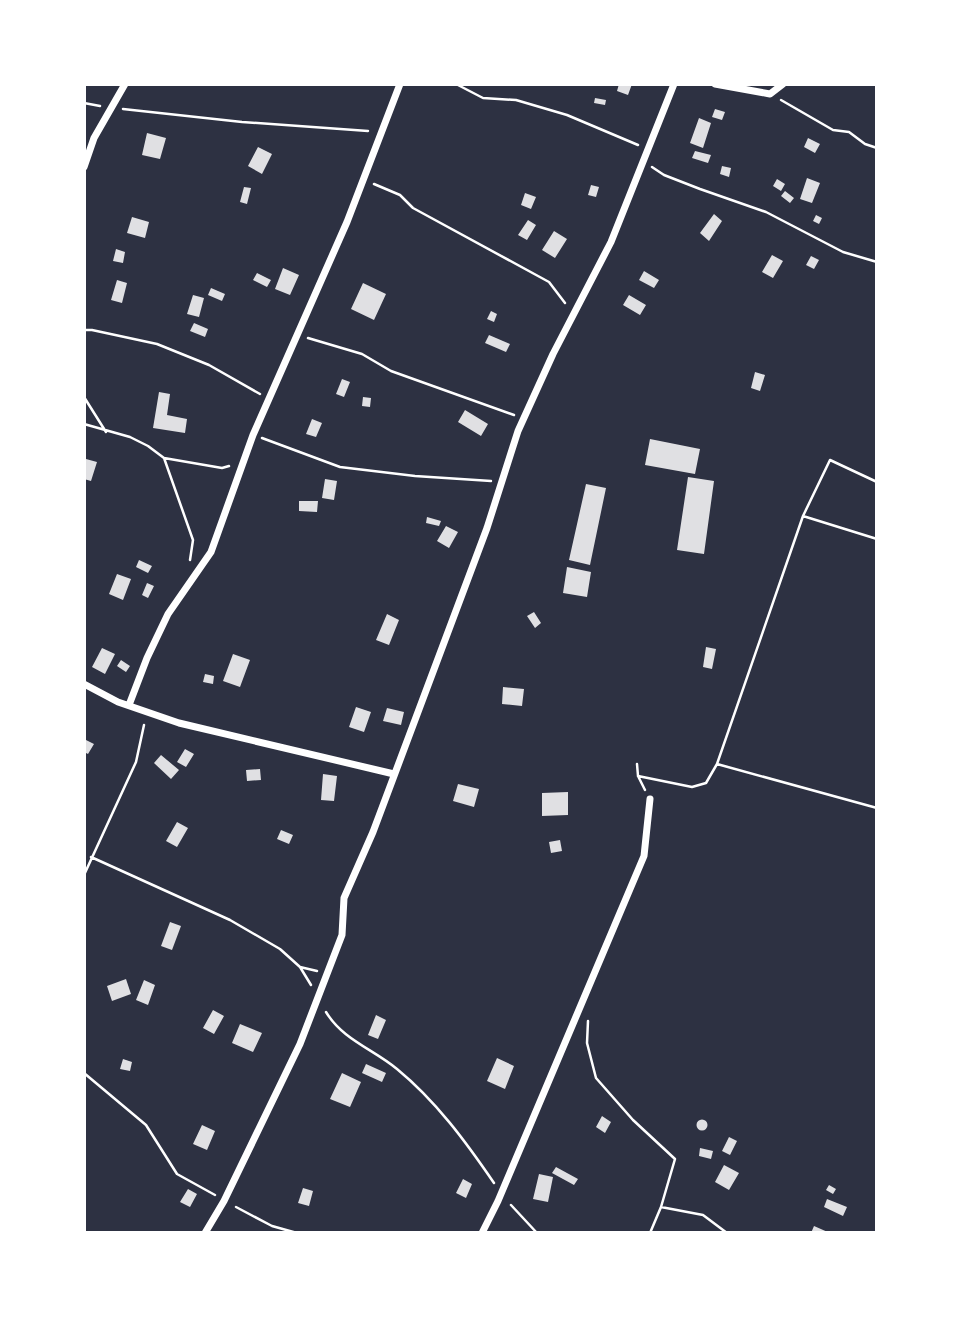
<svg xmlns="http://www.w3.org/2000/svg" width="961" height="1317" viewBox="0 0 961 1317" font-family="'Noto Sans',sans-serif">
<rect width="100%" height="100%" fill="#2d3142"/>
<path fill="#e0e0e3" d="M619,84H632L628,95L617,91Z
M595,98L606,100L605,105L594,103Z
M715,109L725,112L722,120L712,117Z
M699,118L711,123L703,148L690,143Z
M147,133L166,138L160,159L142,155Z
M808,138L820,144L815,153L804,147Z
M258,147L272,154L262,174L248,166Z
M695,151L711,155L708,163L692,158Z
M722,166L731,168L729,177L720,174Z
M807,178L820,183L812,203L800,199Z
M777,179L785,184L781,191L773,186Z
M591,185L599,187L596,197L588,195Z
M244,187L251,188L247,204L240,202Z
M785,191L794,198L790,203L781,196Z
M525,193L536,197L531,209L521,205Z
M714,214L722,221L709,241L700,233Z
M816,215L822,218L819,224L813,221Z
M132,217L149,222L145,238L127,233Z
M528,220L536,225L527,240L518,235Z
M554,231L567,239L555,258L542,250Z
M116,249L125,252L123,263L113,261Z
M772,255L783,261L773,278L762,272Z
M811,256L819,260L814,269L806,265Z
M283,268L299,275L290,295L275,289Z
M644,271L659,280L654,288L639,280Z
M257,273L271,280L267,287L253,280Z
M117,280L127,283L122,303L111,300Z
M363,283L386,294L374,320L351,309Z
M211,288L225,294L222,301L208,295Z
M193,295L204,298L199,317L187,314Z
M629,295L646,305L640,315L623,305Z
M491,311L497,314L494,322L487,319Z
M194,323L208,329L205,337L190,331Z
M489,335L510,344L506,352L485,343Z
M755,372L765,375L760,391L751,388Z
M342,379L350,382L344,397L336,394Z
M159,392L170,394L167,415L187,419L185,433L153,428Z
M363,397L371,398L370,407L362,406Z
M465,410L488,424L481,436L458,422Z
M312,419L322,423L316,437L306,434Z
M650,439L700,449L695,474L645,465Z
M86,459L97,462L91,481L84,479Z
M688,477L714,481L704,554L677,550Z
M325,479L337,481L334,500L322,498Z
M586,484L606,488L590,565L569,560Z
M299,501H318L317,512L299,511Z
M427,517L441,521L439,526L426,523Z
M446,526L458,532L449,548L437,541Z
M139,560L152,566L148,573L136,567Z
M567,567L591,572L587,597L563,593Z
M117,574L131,579L123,600L109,594Z
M147,583L154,586L148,598L142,595Z
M534,612L541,623L535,628L527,616Z
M387,614L399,620L389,645L376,640Z
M706,647L716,649L712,669L703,667Z
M102,648L115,654L105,674L92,667Z
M233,654L250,660L240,687L223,681Z
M121,660L130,666L126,672L117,666Z
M205,674L214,676L213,684L203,682Z
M503,687L524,689L522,706L502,704Z
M356,707L371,712L364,732L349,727Z
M387,708L404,712L401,725L383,721Z
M84,739L94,744L88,754L84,752Z
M185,749L194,754L186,767L177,762Z
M161,755L179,770L171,779L154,763Z
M260,769L261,780L247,781L246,770Z
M323,774L337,776L334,801L321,800Z
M458,784L479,789L474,807L453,801Z
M568,792V815L542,816V793Z
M177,822L188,828L177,847L166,841Z
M281,830L293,835L289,844L277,839Z
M560,840L562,851L551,853L549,842Z
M170,922L181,926L172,950L161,946Z
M126,979L131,994L112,1001L107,986Z
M144,980L155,985L148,1005L136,1000Z
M213,1010L224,1016L214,1034L203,1028Z
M376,1015L386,1020L378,1039L368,1035Z
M240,1024L262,1033L253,1052L232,1043Z
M497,1058L514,1066L505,1089L487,1081Z
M123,1059L132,1062L130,1071L120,1069Z
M366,1064L386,1073L382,1082L362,1073Z
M342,1073L361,1082L350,1107L330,1099Z
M602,1116L611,1122L605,1133L596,1127Z
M696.5 1125a5.5 5.5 0 1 1 11 0a5.5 5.5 0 1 1-11 0Z
M202,1125L215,1131L207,1150L193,1144Z
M729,1137L737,1141L730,1155L722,1151Z
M700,1148L713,1151L711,1159L699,1156Z
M724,1165L739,1173L729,1190L715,1182Z
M556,1167L578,1179L574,1185L552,1173Z
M539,1174L553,1177L548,1202L533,1199Z
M463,1179L472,1184L466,1198L456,1193Z
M829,1185L836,1189L833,1194L826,1190Z
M303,1188L313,1191L309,1206L298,1203Z
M188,1189L197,1194L190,1207L180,1202Z
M827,1199L847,1207L843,1216L824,1207Z
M814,1226L830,1233H811Z"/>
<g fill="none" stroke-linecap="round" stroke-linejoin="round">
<path stroke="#fff" stroke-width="2.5" d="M456,84L483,98L516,100L567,115L638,145
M781,100L833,130L849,132L865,144L877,148
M84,103L100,106
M123,109L242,122L368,131
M652,167L664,175L700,189L766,212L843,252L877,262
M374,184L400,195L413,208L549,282L565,303
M84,330H92L157,344L209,365L260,394
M308,338L362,354L391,371L514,415
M84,397L106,432
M84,424L130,437L148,446L164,458L193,540L190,560
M262,438L340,467L415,476L491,481
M164,458L222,468L229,466
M803,516L830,460L877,482
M877,539L803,516L717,764L877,808
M637,764L638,776L645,790
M638,776L692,787L706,783L717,764
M91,857L230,920L280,949L300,967L311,985
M84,875L136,762L144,725
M300,967L317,971
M326,1012C343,1040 373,1049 397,1069C436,1101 466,1142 494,1183
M588,1021L587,1043L596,1078L633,1120L675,1159L661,1207
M84,1073L146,1125L177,1174L215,1195
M511,1205L537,1233
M236,1207L272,1226L297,1233
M650,1233L661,1207L703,1215L727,1233"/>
<path stroke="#fff" stroke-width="7" d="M715,84L770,94L783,84
M84,167L94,138L125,84
M84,684L118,702L179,723L394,774
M129,705L147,658L168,614L211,552L253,435L347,222L400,84
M205,1233L224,1201L300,1044L342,935L344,898L373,832L487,528L518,431L553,354L611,242L674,84
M482,1233L498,1201L644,856L650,799"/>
</g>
<rect width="961" height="1317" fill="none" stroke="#ffffff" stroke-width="172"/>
</svg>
